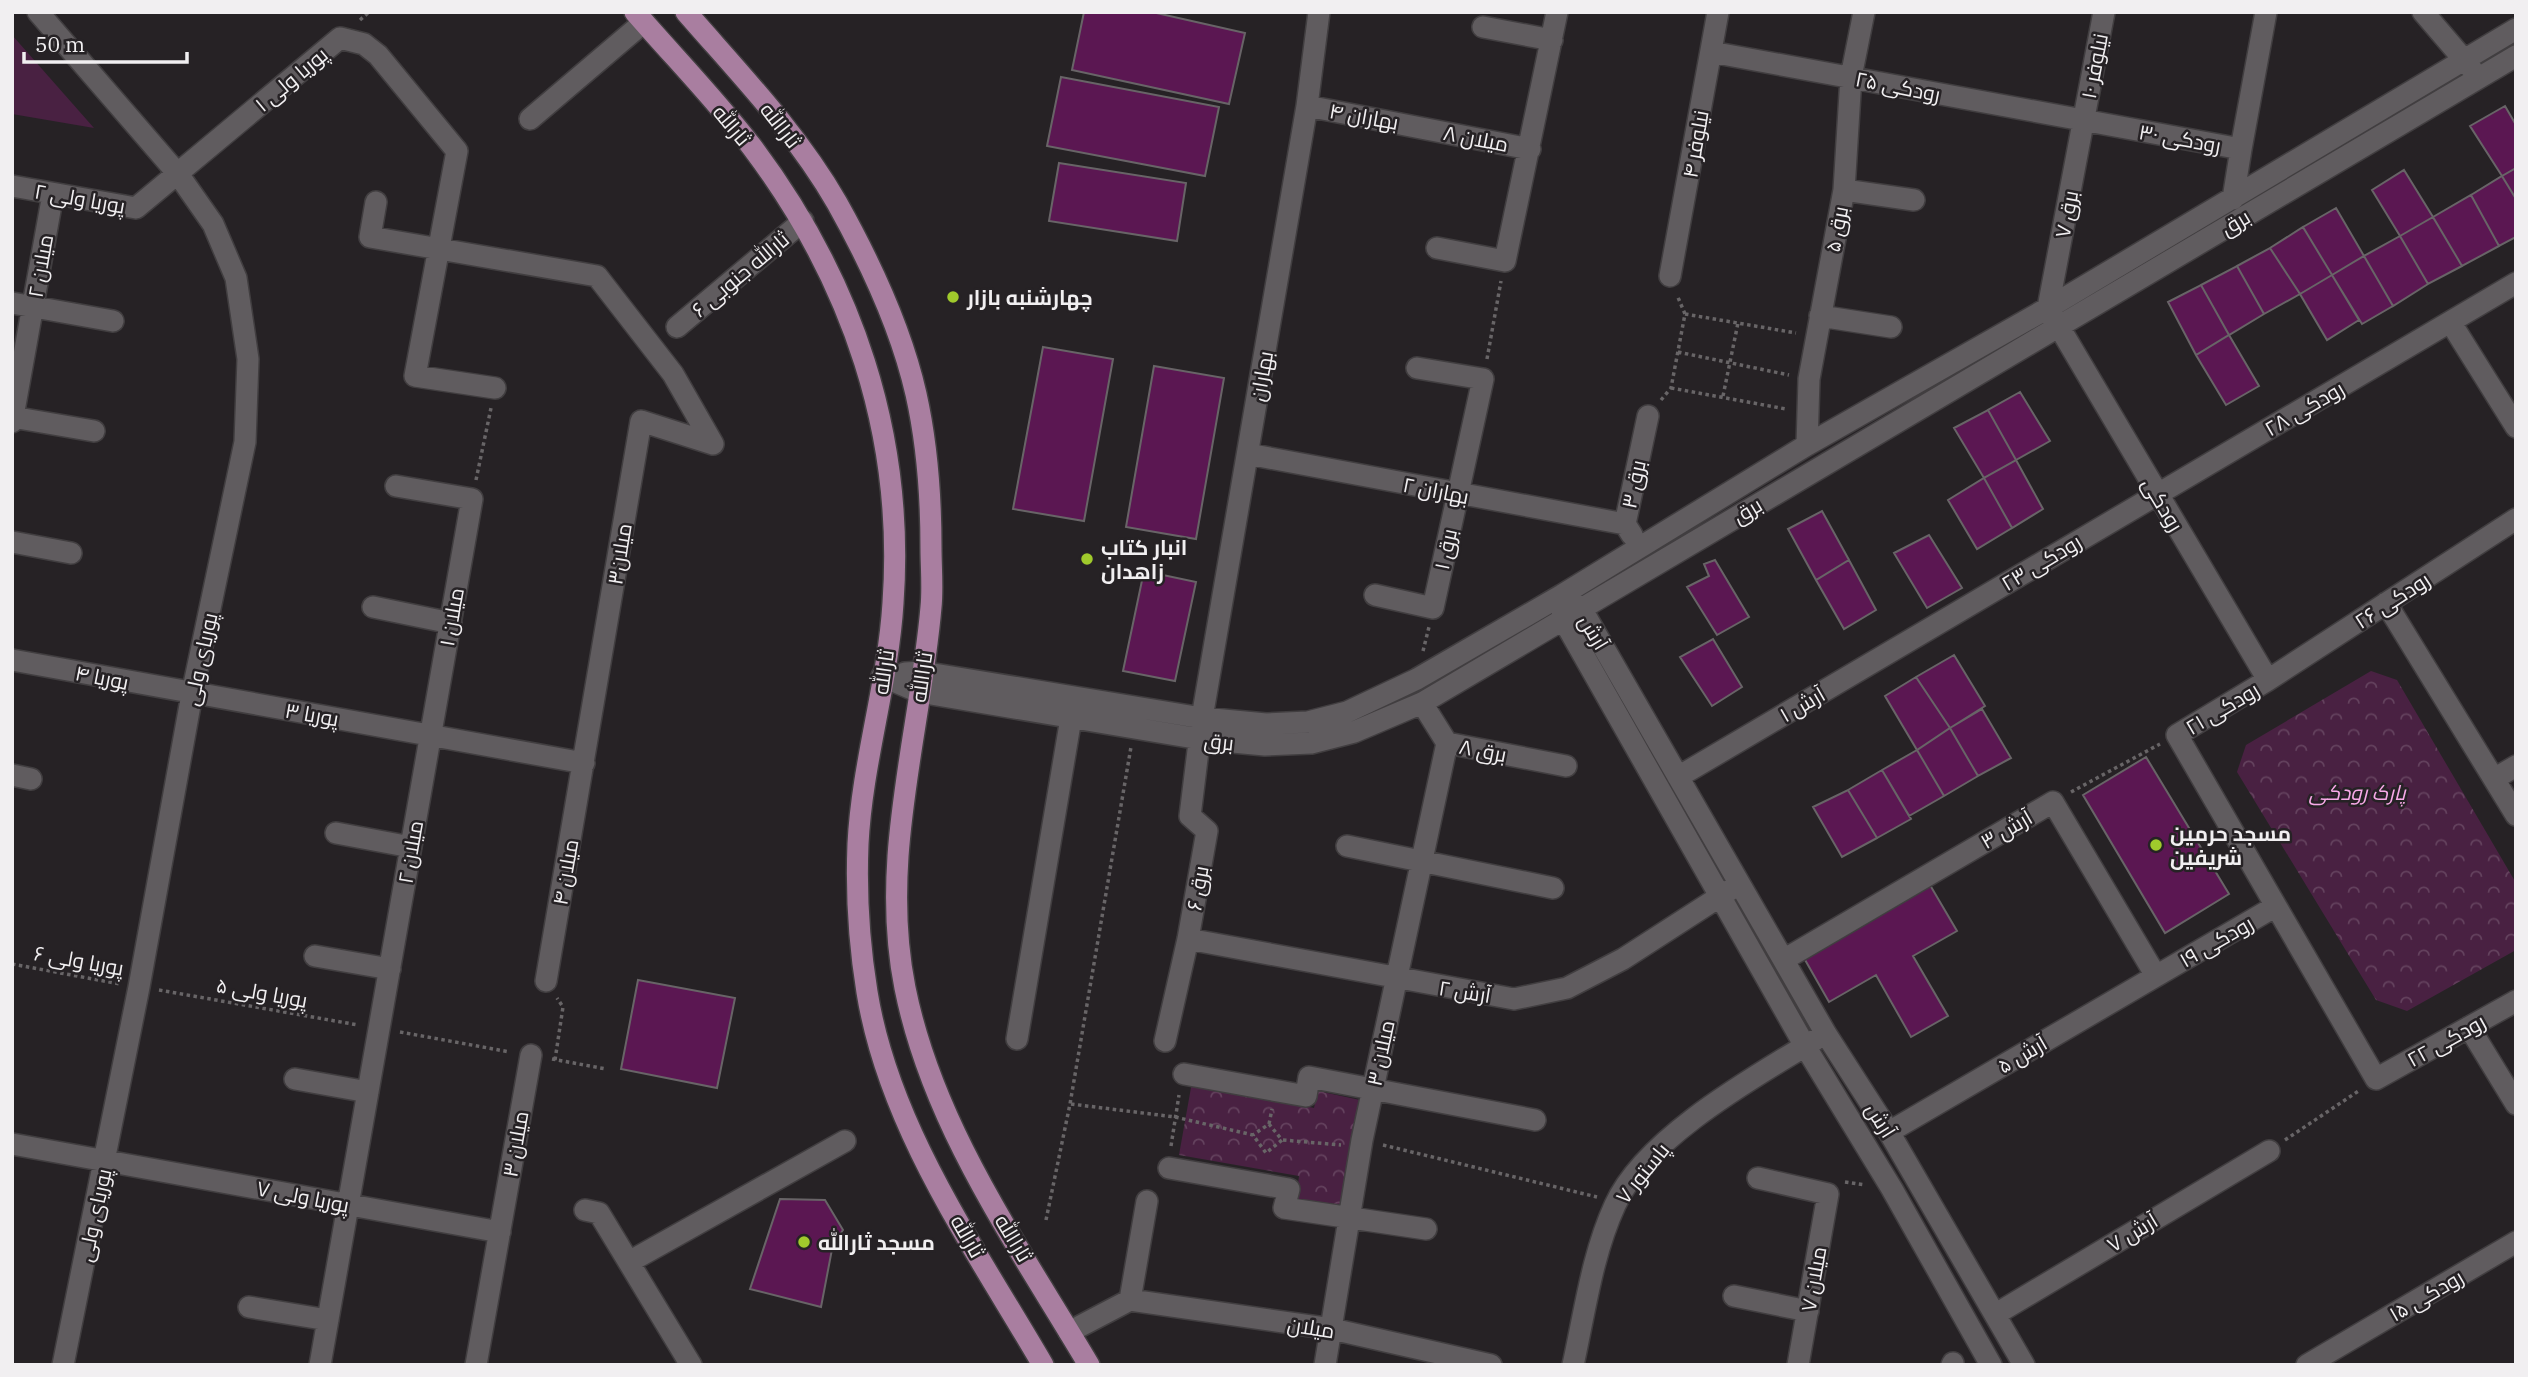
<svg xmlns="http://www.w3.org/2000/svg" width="2528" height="1377" viewBox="0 0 2528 1377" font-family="'IBM Plex Serif',Cairo,serif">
<defs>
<pattern id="park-crowns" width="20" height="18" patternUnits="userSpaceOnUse" patternTransform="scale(1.75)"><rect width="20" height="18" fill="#492142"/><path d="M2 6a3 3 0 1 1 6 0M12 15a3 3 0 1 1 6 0" fill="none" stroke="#64425e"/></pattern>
</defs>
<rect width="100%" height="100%" fill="#262225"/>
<path fill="#492142" d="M12,35L94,128L12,114Z"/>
<path fill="url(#park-crowns)" d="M2371,671L2397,680L2516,883V950L2407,1011L2376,1000L2237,772L2246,745Z
M1192,1082L1314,1108L1318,1091L1360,1100L1340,1208L1296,1201L1299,1176L1179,1155Z"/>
<path fill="#5b1752" stroke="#686467" stroke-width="2" d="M1084,12H1152L1245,33L1229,104L1072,70Z
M1061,77L1219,107L1205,176L1047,146Z
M2505,106L2516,125V168L2502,176L2470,126Z
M1059,163L1186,183L1177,241L1049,221Z
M2516,168V199L2502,176Z
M2404,170L2433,217L2400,236L2372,190Z
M2502,176L2516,199V237L2499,246L2471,195Z
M2471,195L2499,246L2462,266L2433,217Z
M2336,208L2364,256L2332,275L2303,227Z
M2433,217L2462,266L2428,284L2400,236Z
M2303,227L2332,275L2300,294L2270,248Z
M2400,236L2428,284L2393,306L2364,256Z
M2270,248L2300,294L2264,314L2237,266Z
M2364,256L2393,306L2362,324L2332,275Z
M2237,266L2264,314L2229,335L2201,285Z
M2332,275L2359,320L2327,340L2300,294Z
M2201,285L2229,335L2196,355L2168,302Z
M2229,335L2259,386L2226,405L2196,355Z
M1043,347L1113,359L1084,521L1013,509Z
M1154,366L1224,378L1196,539L1126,527Z
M2020,392L2050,441L2016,460L1988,410Z
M1988,410L2016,460L1984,478L1954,428Z
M2016,460L2043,509L2012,528L1984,478Z
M1984,478L2012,528L1977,549L1948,500Z
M1822,511L1849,560L1816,580L1788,529Z
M1929,535L1962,588L1927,608L1894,553Z
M1715,560L1749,617L1717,635L1687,587L1709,576L1704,564Z
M1849,560L1876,610L1844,629L1816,580Z
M1144,571L1196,582L1175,681L1123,671Z
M1713,639L1742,687L1712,706L1680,657Z
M1954,655L1985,706L1950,728L1916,677Z
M1916,677L1950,728L1917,750L1885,696Z
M1982,709L2011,758L1978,776L1950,728Z
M1950,728L1978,776L1944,796L1917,750Z
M1917,750L1944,796L1909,816L1882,770Z
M2146,757L2229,894L2165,933L2083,795Z
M1882,770L1911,819L1877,838L1848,790Z
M1848,790L1877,838L1842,857L1813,807Z
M1930,885L1957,931L1913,956L1948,1016L1911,1037L1876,975L1829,1002L1804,958Z
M638,980L735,998L717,1088L621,1069Z
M780,1199L825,1200L843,1230L833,1244L821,1307L750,1289Z"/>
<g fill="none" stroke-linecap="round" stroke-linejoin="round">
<g stroke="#413e40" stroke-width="24">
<path id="minor" d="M38,12L178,174L213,224L236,278L248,359L245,442L192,694L139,987L63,1365
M2104,12L2048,308L2268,680
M2423,12L2471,68
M1483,27L1552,40
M1711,52L2241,149L2266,12
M1307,106L1530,149
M530,119L644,22
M12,186L136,208L340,38L364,44L378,55L457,151L415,376L495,388
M1844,190L1914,200
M2233,199L2241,149
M376,202L370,237L597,276L673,374L713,444
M1437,248L1505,261L1557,12
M1670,276L1718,12
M12,303L113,321
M1820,316L1891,327
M2451,323L2516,427
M677,327L803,221
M12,417L94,431
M12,422L53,194
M1807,445L1809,379L1844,190L1851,77L1864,12
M1248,454L1625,524
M2516,519L2268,680L2177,735L2376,1079L2516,1001
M1632,535L1625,524L1648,416
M12,542L71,553
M1375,595L1433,608L1483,379L1417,368
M1570,601L1581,608L1826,1034L1889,1132L2024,1365
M2386,603L2516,815
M373,607L451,623
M1562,608L1563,619L1805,1046L1892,1189L1991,1365
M12,660L584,763
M905,673L922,672L1202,718L1266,724L1308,722L1347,712L1417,679L1562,595L1807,445L2048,308L2516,29
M882,676L919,692L1200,739L1265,745L1311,743L1354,732L1422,703L2516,56
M1422,703L1447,743L1566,766
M12,775L31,779
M1678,777L2516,283
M2494,779L2516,766
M336,833L411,847
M1347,846L1553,888
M1188,939L1514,999L1567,988L1623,959L1730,890
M315,956L390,969
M1785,959L2053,802L2156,976
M546,981L641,421L713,444
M2469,1027L2516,1104
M1017,1039L1071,718
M1165,1041L1188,939L1207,831L1190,816L1202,718L1307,106L1319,12
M1184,1074L1306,1096L1309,1077L1535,1120
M295,1079L368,1092
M1889,1132L2276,906
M12,1144L500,1232
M1169,1168L1289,1189L1284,1208L1426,1229
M1758,1178L1828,1194L1798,1365
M585,1210L599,1213L691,1365
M629,1262L845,1141
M1734,1296L1808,1311
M1130,1300L1332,1329L1491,1365
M1130,1300L1147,1201
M249,1307L328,1320
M1996,1314L2269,1151
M1069,1332L1130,1300
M320,1365L472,499L396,486
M476,1365L531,1055
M1325,1365L1362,1140L1447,743
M1573,1365C1585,1311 1592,1255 1615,1205C1645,1138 1754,1077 1815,1040
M1952,1365L1953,1363
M2307,1365L2516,1242"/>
</g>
<g stroke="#413e40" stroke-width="24">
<path id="major" d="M635,12C674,57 716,100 752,147C852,280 905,435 893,603C888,684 862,763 858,844C856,893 859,943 867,992C889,1128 975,1248 1043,1365
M686,12C739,73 797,133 837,203C870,262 901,328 916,394C927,443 931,498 931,548C931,567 933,588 931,607C920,735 879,859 905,988C933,1127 1018,1245 1089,1365"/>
</g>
<path stroke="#686567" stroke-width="3.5" stroke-dasharray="3.5 3.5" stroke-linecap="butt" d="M360,20L369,12
M1685,314L1796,333
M1678,352L1789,375
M1487,359L1501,281
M1671,388L1786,409
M1723,396L1738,323
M1661,400L1671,388L1685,314L1677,295
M476,480L491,408
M1423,651L1429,627
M2071,792L2160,744
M12,964L120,984
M159,990L358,1025
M400,1032L510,1052
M552,1059L606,1069
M555,1060L563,1007L557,998
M1071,1104L1175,1117L1253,1135L1266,1153L1282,1140L1269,1124L1253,1135
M1269,1124L1272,1109
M1283,1140L1341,1145
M2285,1140L2360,1090
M1383,1145L1597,1197
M1171,1146L1179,1095
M1845,1182L1865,1185
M1046,1220L1070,1104L1131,747"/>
<use href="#minor" stroke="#605c5f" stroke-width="21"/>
<use href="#major" stroke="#a97ea0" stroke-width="21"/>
</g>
<g fill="#a0ca2c" stroke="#262225" stroke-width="2.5">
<circle cx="953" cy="297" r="7"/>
<circle cx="1087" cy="559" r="7"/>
<circle cx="2156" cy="845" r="7"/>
<circle cx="804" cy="1242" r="7"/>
</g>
<g text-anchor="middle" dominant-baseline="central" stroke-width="5" stroke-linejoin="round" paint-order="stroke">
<g font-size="21" fill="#f1eff1" stroke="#262225">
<text transform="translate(2094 66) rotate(-79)">نیلوفر ۱۰</text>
<text transform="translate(291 79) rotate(-40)">پوریا ولی ۱</text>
<text transform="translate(1898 86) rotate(11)">رودکی ۲۵</text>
<text transform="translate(1364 116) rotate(10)">بهاران ۴</text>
<text transform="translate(732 125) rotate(50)">ثارالله</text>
<text transform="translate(781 125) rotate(52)">ثاراالله</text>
<text transform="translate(1476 138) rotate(11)">میلان ۸</text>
<text transform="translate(2180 138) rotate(10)">رودکی ۳۰</text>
<text transform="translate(1695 144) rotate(-80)">نیلوفر ۴</text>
<text transform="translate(80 198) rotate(10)">پوریا ولی ۲</text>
<text transform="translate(2066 214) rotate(-79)">برق ۷</text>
<text transform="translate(2235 222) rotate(-31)">برق</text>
<text transform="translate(1836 229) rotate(-79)">برق ۵</text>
<text transform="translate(40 266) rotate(-80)">میلان ۲</text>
<text transform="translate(740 274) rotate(-40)">ثارالله جنوبی ۶</text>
<text transform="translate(1261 376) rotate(-80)">بهاران</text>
<text transform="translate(2304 408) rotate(-30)">رودکی ۲۸</text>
<text transform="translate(1633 484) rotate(-78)">برق ۳</text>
<text transform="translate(1436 490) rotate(11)">بهاران ۲</text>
<text transform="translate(2163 504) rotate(59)">رودکی</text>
<text transform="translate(1747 510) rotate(-31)">برق</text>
<text transform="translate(1445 549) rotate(-78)">برق ۱</text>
<text transform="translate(619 554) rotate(-81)">میلان۳</text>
<text transform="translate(2041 562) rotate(-31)">رودکی ۲۳</text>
<text transform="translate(2392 600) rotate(-33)">رودکی ۲۶</text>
<text transform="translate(451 617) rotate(-80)">میلان ۱</text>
<text transform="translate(1594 632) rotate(59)">آرش</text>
<text transform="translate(200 659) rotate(-78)">پوریای ولی</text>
<text transform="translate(883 672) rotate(-82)">ثارالله</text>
<text transform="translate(102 677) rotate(11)">پوریا ۴</text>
<text transform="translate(921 677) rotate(-82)">ثاراالله</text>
<text transform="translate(1802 704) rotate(-30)">آرش ۱</text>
<text transform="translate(2222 708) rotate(-31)">رودکی ۲۱</text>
<text transform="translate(312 714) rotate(10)">پوریا ۳</text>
<text transform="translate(1219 741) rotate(6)">برق</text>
<text transform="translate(1483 750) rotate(11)">برق ۸</text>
<text transform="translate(2006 829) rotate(-30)">آرش ۳</text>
<text transform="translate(410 852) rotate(-80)">میلان ۲</text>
<text transform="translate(565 872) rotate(-80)">میلان ۴</text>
<text transform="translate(1197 888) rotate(-80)">برق ۶</text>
<text transform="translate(2216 941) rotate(-30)">رودکی ۱۹</text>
<text transform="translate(79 960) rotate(10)">پوریا ولی ۶</text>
<text transform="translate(1465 991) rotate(9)">آرش ۲</text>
<text transform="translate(262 992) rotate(10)">پوریا ولی ۵</text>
<text transform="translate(2446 1040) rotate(-29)">رودکی ۲۲</text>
<text transform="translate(1380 1053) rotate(-78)">میلان ۳</text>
<text transform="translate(2022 1054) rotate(-30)">آرش ۵</text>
<text transform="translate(1881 1120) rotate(58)">آرش</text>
<text transform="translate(515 1144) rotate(-80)">میلان ۳</text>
<text transform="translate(1642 1173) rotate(-51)">پاستور ۷</text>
<text transform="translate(303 1196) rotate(11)">پوریا ولی ۷</text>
<text transform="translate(94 1215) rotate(-78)">پوریای ولی</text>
<text transform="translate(2132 1232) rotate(-31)">آرش ۷</text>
<text transform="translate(968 1236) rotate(60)">ثارالله</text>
<text transform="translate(1014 1238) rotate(59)">ثاراالله</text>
<text transform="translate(1813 1279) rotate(-80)">میلان ۷</text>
<text transform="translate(2426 1295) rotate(-30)">رودکی ۱۵</text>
<text transform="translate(1311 1327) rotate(9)">میلان</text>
</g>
<g font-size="21" font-weight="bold" fill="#f1eff1" stroke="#262225" text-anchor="start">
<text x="967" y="297">چهارشنبه بازار</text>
<text x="1101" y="547">انبار کتاب<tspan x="1101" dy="24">زاهدان</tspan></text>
<text x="2170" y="833">مسجد حرمین<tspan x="2170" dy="24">شریفین</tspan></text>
<text x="818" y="1242">مسجد ثارالله</text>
</g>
<g font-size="21" font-style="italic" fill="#f8a9e8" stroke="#262225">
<text x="2357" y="792">پارک رودکی</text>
</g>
</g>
<rect width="2528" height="1377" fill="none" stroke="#f1eff1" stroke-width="28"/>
<path d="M24 52v10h163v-10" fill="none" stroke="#f1eff1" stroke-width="3.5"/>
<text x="35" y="52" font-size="21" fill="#f1eff1" stroke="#262225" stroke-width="5" paint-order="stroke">50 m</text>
</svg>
